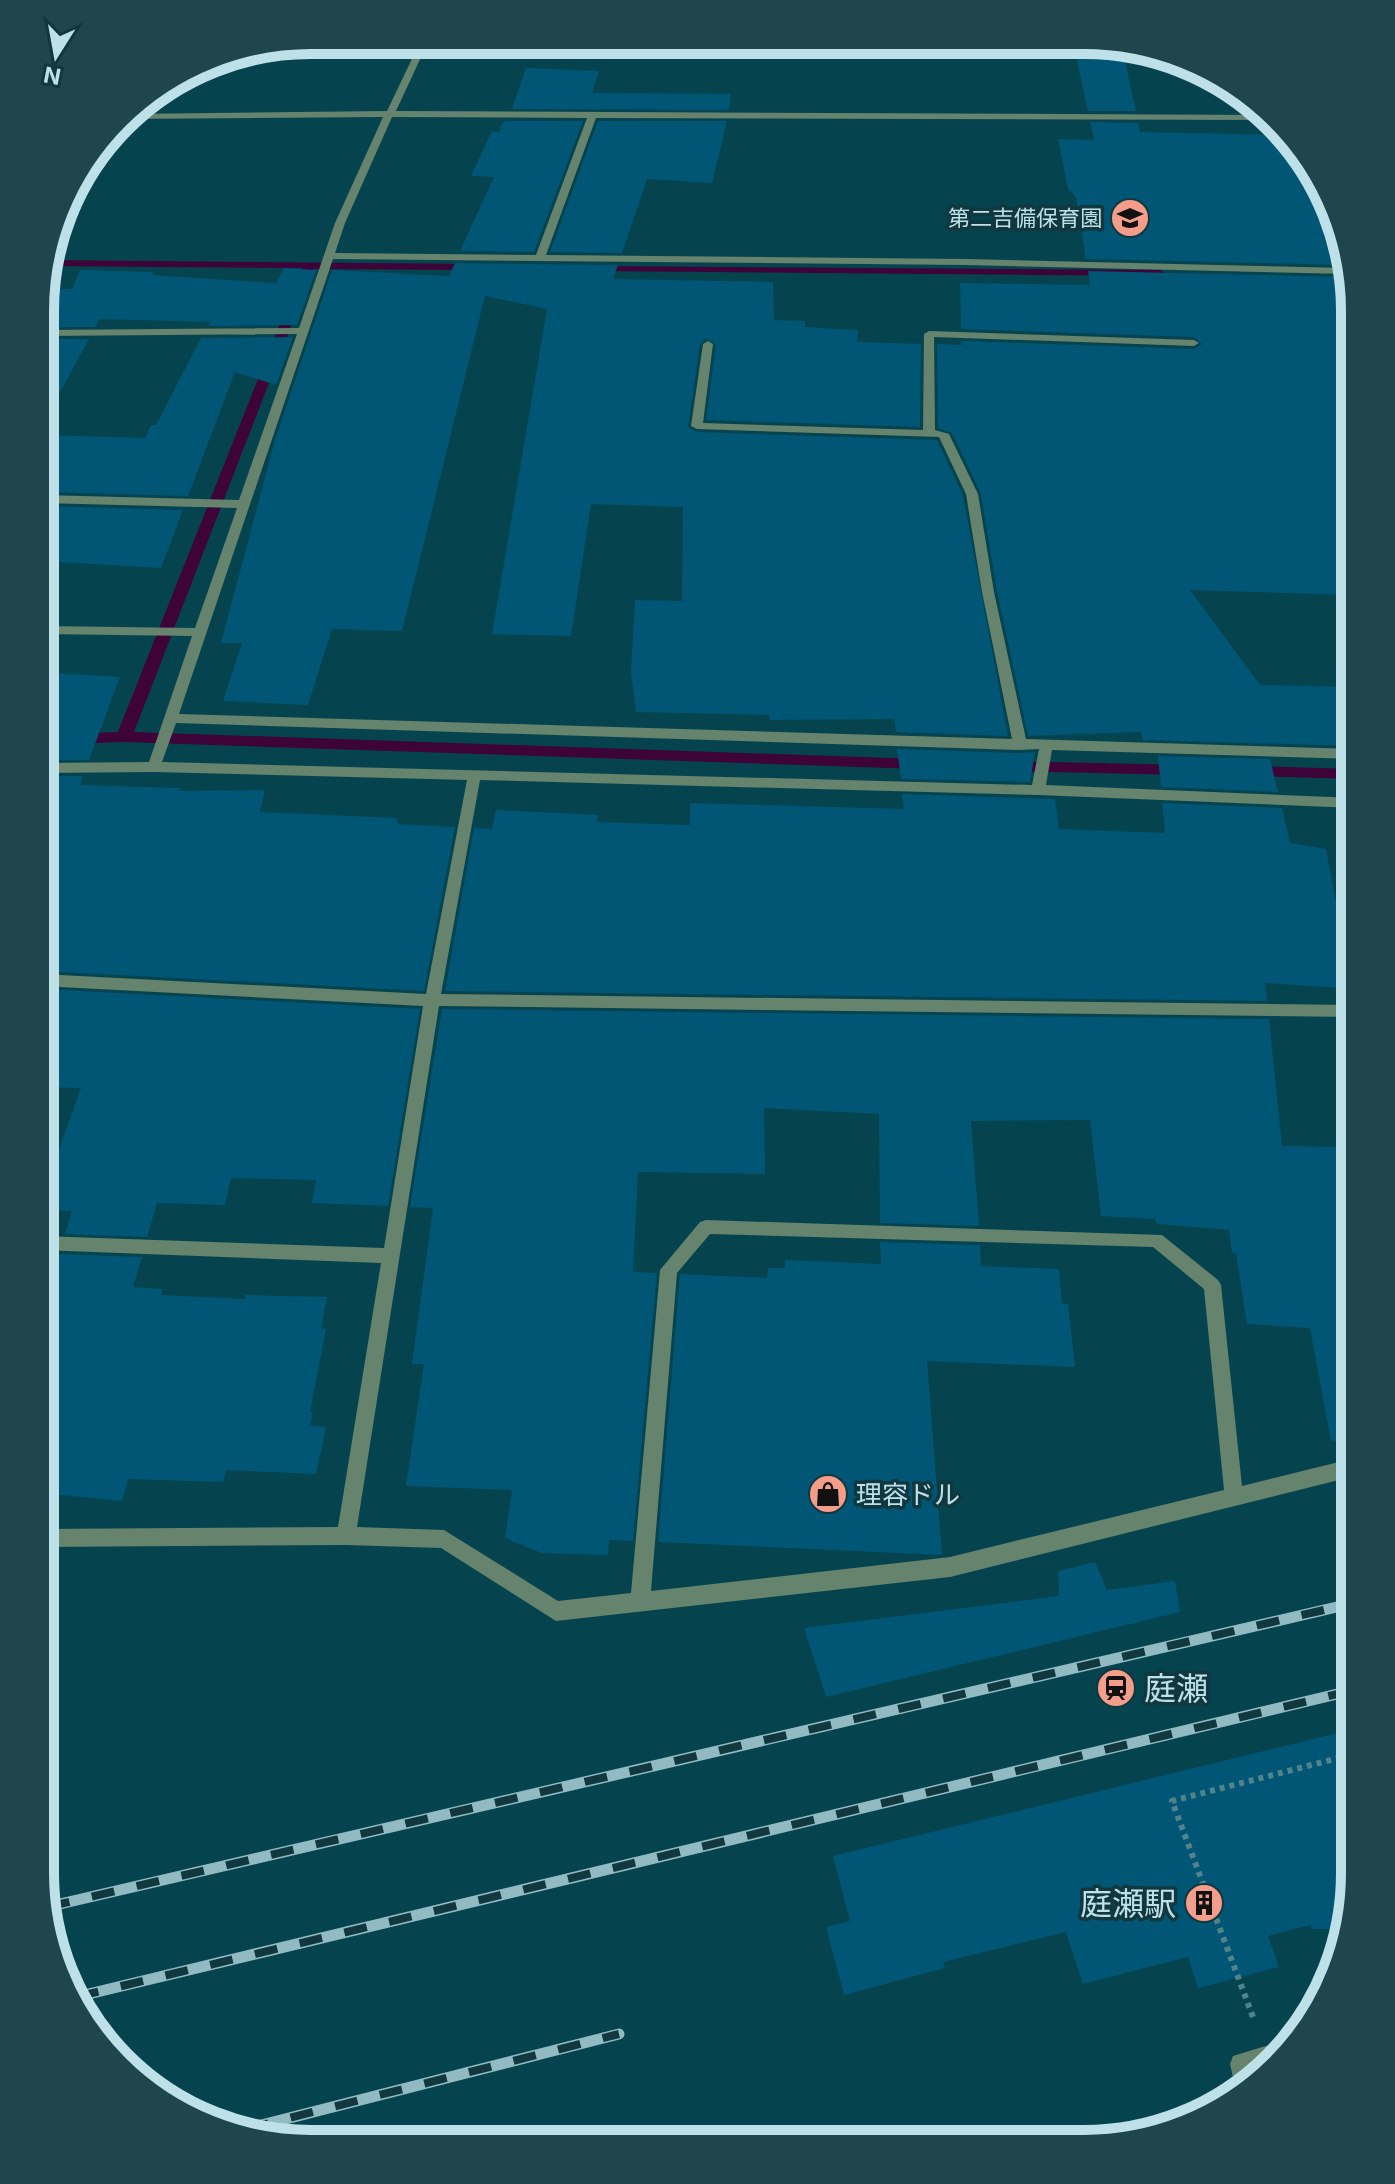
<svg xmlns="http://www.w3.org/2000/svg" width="1395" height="2184" viewBox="0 0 1395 2184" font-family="Inter,'Noto Sans JP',sans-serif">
<rect width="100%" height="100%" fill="#05444e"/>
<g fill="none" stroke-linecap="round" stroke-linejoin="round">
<path fill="#3e0339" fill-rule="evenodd" d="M47,260L476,264L482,267L476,270L313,269L134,732L920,759L928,764L920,769L124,742L42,745V735L118,732L302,268L45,266Z
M594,266L1160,270L1166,273L1160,276L590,271L588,269Z
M1010,761L1184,765L1192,770L1184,775L1010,771L1002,766Z
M1250,766L1355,769V779L1250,776L1242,771Z"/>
</g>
<path fill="#015575" d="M1073,42L1121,43L1136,111H1088Z
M526,68L599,71L592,93L731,94L729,110L512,109Z
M508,121H583L534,252L460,251L494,177L471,176L492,131L499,132L503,122Z
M598,121H727L712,183L647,179L622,253L550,252Z
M1090,122L1138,123L1140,132L1279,135L1334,207L1346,265L1086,259L1076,197L1068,189L1058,139L1094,140Z
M455,263L618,265L613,279L773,282L774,320L805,321V327L858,330L857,342L921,344L920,427L706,420L716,344L706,338L700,344L688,427L697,432L937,440L963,495L1008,736L896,732L894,719L770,720V715L636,712L631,672L635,600L682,601L683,507L591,504L571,636L492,634L547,309L485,296L402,631L332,629L308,705L223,701L242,643H221L275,440L332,270L449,276Z
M284,268L316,270L297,325L208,326L211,322L99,319L95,327H42V289H72L80,270L154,272L152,275L276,283Z
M1088,271L1348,277L1355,311V595L1190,590L1260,685L1355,687V746L1143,740L1141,732L1028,736L997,591L981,494L952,433L938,428L937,344L962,345V341L1194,349L1202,344L1194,337L961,329L960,283L1090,285Z
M293,337L276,385L235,372L188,496L42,492V435L145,438L151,425H156L201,338Z
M42,339H89L42,425Z
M42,506L183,510L161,568L42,561Z
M42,672L120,677L89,760H42Z
M897,749L1020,753L1035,752L1030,782L901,779Z
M1158,756L1270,759L1278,792L1161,787Z
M42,776H83L80,785L180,788L179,791L265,790L260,812L396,818L398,824L455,827L424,991L41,971Z
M902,794L1055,799L1059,829L1165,833L1162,803L1282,808L1290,843L1326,849L1339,918L1348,919L1355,956V989L1265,983L1267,1001L445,991L474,828L492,829L496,810L598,815L597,822L690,825V803L904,809Z
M41,989L420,1009L388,1206L312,1203L316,1180L231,1178L225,1205L157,1203L147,1237L65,1234L72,1211L41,1210V1199L81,1088L41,1087Z
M442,1009L1269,1019L1282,1146L1355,1147V1439L1331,1441L1310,1328L1247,1324L1236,1253H1232L1229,1230L1157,1224L1155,1219L1101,1216L1090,1120L971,1121L979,1226L880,1223L879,1114L764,1108L765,1174L638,1172L633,1272L657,1273L633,1541L609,1540L608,1555L541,1553L505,1538L512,1490L406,1486L424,1364H412L433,1208L410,1207Z
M880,1242L980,1245L981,1266L1059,1269L1062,1304H1068L1075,1367L927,1361L942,1555L658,1542L680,1274L767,1278L768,1268H785V1260L881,1264Z
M60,1254L142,1257L133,1287L162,1289L161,1295L245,1299V1295L327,1297L321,1329H326L310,1412H313L310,1425L326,1427L316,1474L226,1470L223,1482L128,1479L122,1501L41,1493V1299H47Z
M1095,1562L1107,1590L1175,1581L1180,1612L826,1697L804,1628L1059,1596L1058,1571Z
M1354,1729V1891L1341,1929H1311V1925L1268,1936L1279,1967L1198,1988L1188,1957L1083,1984L1066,1932L943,1962L945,1968L844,1995L826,1927L850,1921L833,1856Z"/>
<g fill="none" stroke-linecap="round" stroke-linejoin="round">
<path stroke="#50838c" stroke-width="6" stroke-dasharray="5 5" stroke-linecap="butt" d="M1253,2017L1172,1801L1354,1754"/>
<path fill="#65836d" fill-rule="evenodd" d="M1282,2041L1290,2044L1268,2067L1254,2072L1256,2081L1237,2095L1230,2064L1233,2056Z"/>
<path fill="#65836d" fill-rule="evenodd" d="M421,40H429L396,111L1263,115L1267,120L596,118L546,255L966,259L1346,268L1348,274L966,265L333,259L179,714L1012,739L982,592L966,494L939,437L697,429L691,426L703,344L708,341L713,344L703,423L923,430L924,334L929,331L1194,340L1199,343L1194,346L934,337L935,430L949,434L978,494L994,592L1026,739L1355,749V759L1052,750L1046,785L1355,798V808L1038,795L480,780L441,994L1355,1005V1017L439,1006L357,1527L444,1530L558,1601L631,1593L660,1270L700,1222L706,1220L1162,1235L1218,1280L1221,1285L1242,1486L1355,1458V1476L950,1577L556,1621L441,1548L346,1545L40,1547V1529L338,1527L381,1263L41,1250V1236L384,1248L423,1006L41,986V974L426,994L467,780L154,772L42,773V763L149,762L192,636L42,634V626L195,628L237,508L42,503V495L239,500L297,334L42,336V330L299,328L335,223L383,117L123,119L127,114L387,111ZM392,117L587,118L536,255L335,253L345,223ZM176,723L1020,750L1039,749L1032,785L162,762ZM710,1234L1153,1247L1204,1289L1224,1490L950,1557L651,1591L677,1273Z"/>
<g stroke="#91bac3" stroke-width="11">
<path id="rail" d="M47,1907L1354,1603
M76,1997L1354,1690
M246,2129L619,2034"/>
</g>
<use href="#rail" stroke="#11383f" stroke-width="8" stroke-dasharray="23" stroke-linecap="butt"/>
</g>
<defs>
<g id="school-disc" transform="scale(2)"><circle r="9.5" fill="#f49d8b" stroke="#11383f"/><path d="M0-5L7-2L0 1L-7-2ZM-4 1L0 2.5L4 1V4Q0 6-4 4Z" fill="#111"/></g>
<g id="shop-disc" transform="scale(2)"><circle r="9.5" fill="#f49d8b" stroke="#11383f"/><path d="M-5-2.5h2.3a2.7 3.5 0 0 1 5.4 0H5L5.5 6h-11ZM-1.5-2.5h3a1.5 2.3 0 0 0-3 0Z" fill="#111"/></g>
<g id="station-disc" transform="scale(2)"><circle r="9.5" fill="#f49d8b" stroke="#11383f"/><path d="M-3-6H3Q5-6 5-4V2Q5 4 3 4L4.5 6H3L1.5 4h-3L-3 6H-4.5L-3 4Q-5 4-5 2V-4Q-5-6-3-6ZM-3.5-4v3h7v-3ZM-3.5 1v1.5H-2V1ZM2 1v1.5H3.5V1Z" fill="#111"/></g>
<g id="building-disc" transform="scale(2)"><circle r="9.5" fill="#f49d8b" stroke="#11383f"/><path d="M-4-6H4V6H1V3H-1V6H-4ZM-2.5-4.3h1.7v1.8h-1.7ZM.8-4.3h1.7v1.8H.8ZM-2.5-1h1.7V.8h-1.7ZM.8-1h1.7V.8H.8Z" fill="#111"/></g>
</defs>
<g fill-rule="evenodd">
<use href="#school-disc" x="1130" y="218"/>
<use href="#shop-disc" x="828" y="1494"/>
<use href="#station-disc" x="1116" y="1688"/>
<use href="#building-disc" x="1204" y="1903"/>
</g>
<g text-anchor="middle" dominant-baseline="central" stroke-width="7" stroke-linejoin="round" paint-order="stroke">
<g font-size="22" fill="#bee0e8" stroke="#11383f" text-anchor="end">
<text x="1102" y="218">第二吉備保育園</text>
</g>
<g font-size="26" fill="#bee0e8" stroke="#11383f" text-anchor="start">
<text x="856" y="1494">理容ドル</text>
</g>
<g font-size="32" fill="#bee0e8" stroke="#11383f" text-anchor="start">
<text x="1144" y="1688">庭瀬</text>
<text x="1176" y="1903" text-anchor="end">庭瀬駅</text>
</g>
</g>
<path d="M0 0H1395V2184H0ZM311 54H1084A257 257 0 0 1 1341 311V1873A257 257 0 0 1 1084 2130H311A257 257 0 0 1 54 1873V311A257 257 0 0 1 311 54Z" fill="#1f454d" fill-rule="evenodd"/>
<path fill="none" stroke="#bee0e8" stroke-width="10" d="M311 54H1084A257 257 0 0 1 1341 311V1873A257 257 0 0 1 1084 2130H311A257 257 0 0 1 54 1873V311A257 257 0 0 1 311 54Z"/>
<g transform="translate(56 56) rotate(191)" stroke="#11383f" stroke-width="6" paint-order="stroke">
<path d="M0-6L14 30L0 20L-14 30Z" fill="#bee0e8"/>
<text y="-12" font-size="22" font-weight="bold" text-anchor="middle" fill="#bee0e8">N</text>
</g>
</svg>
